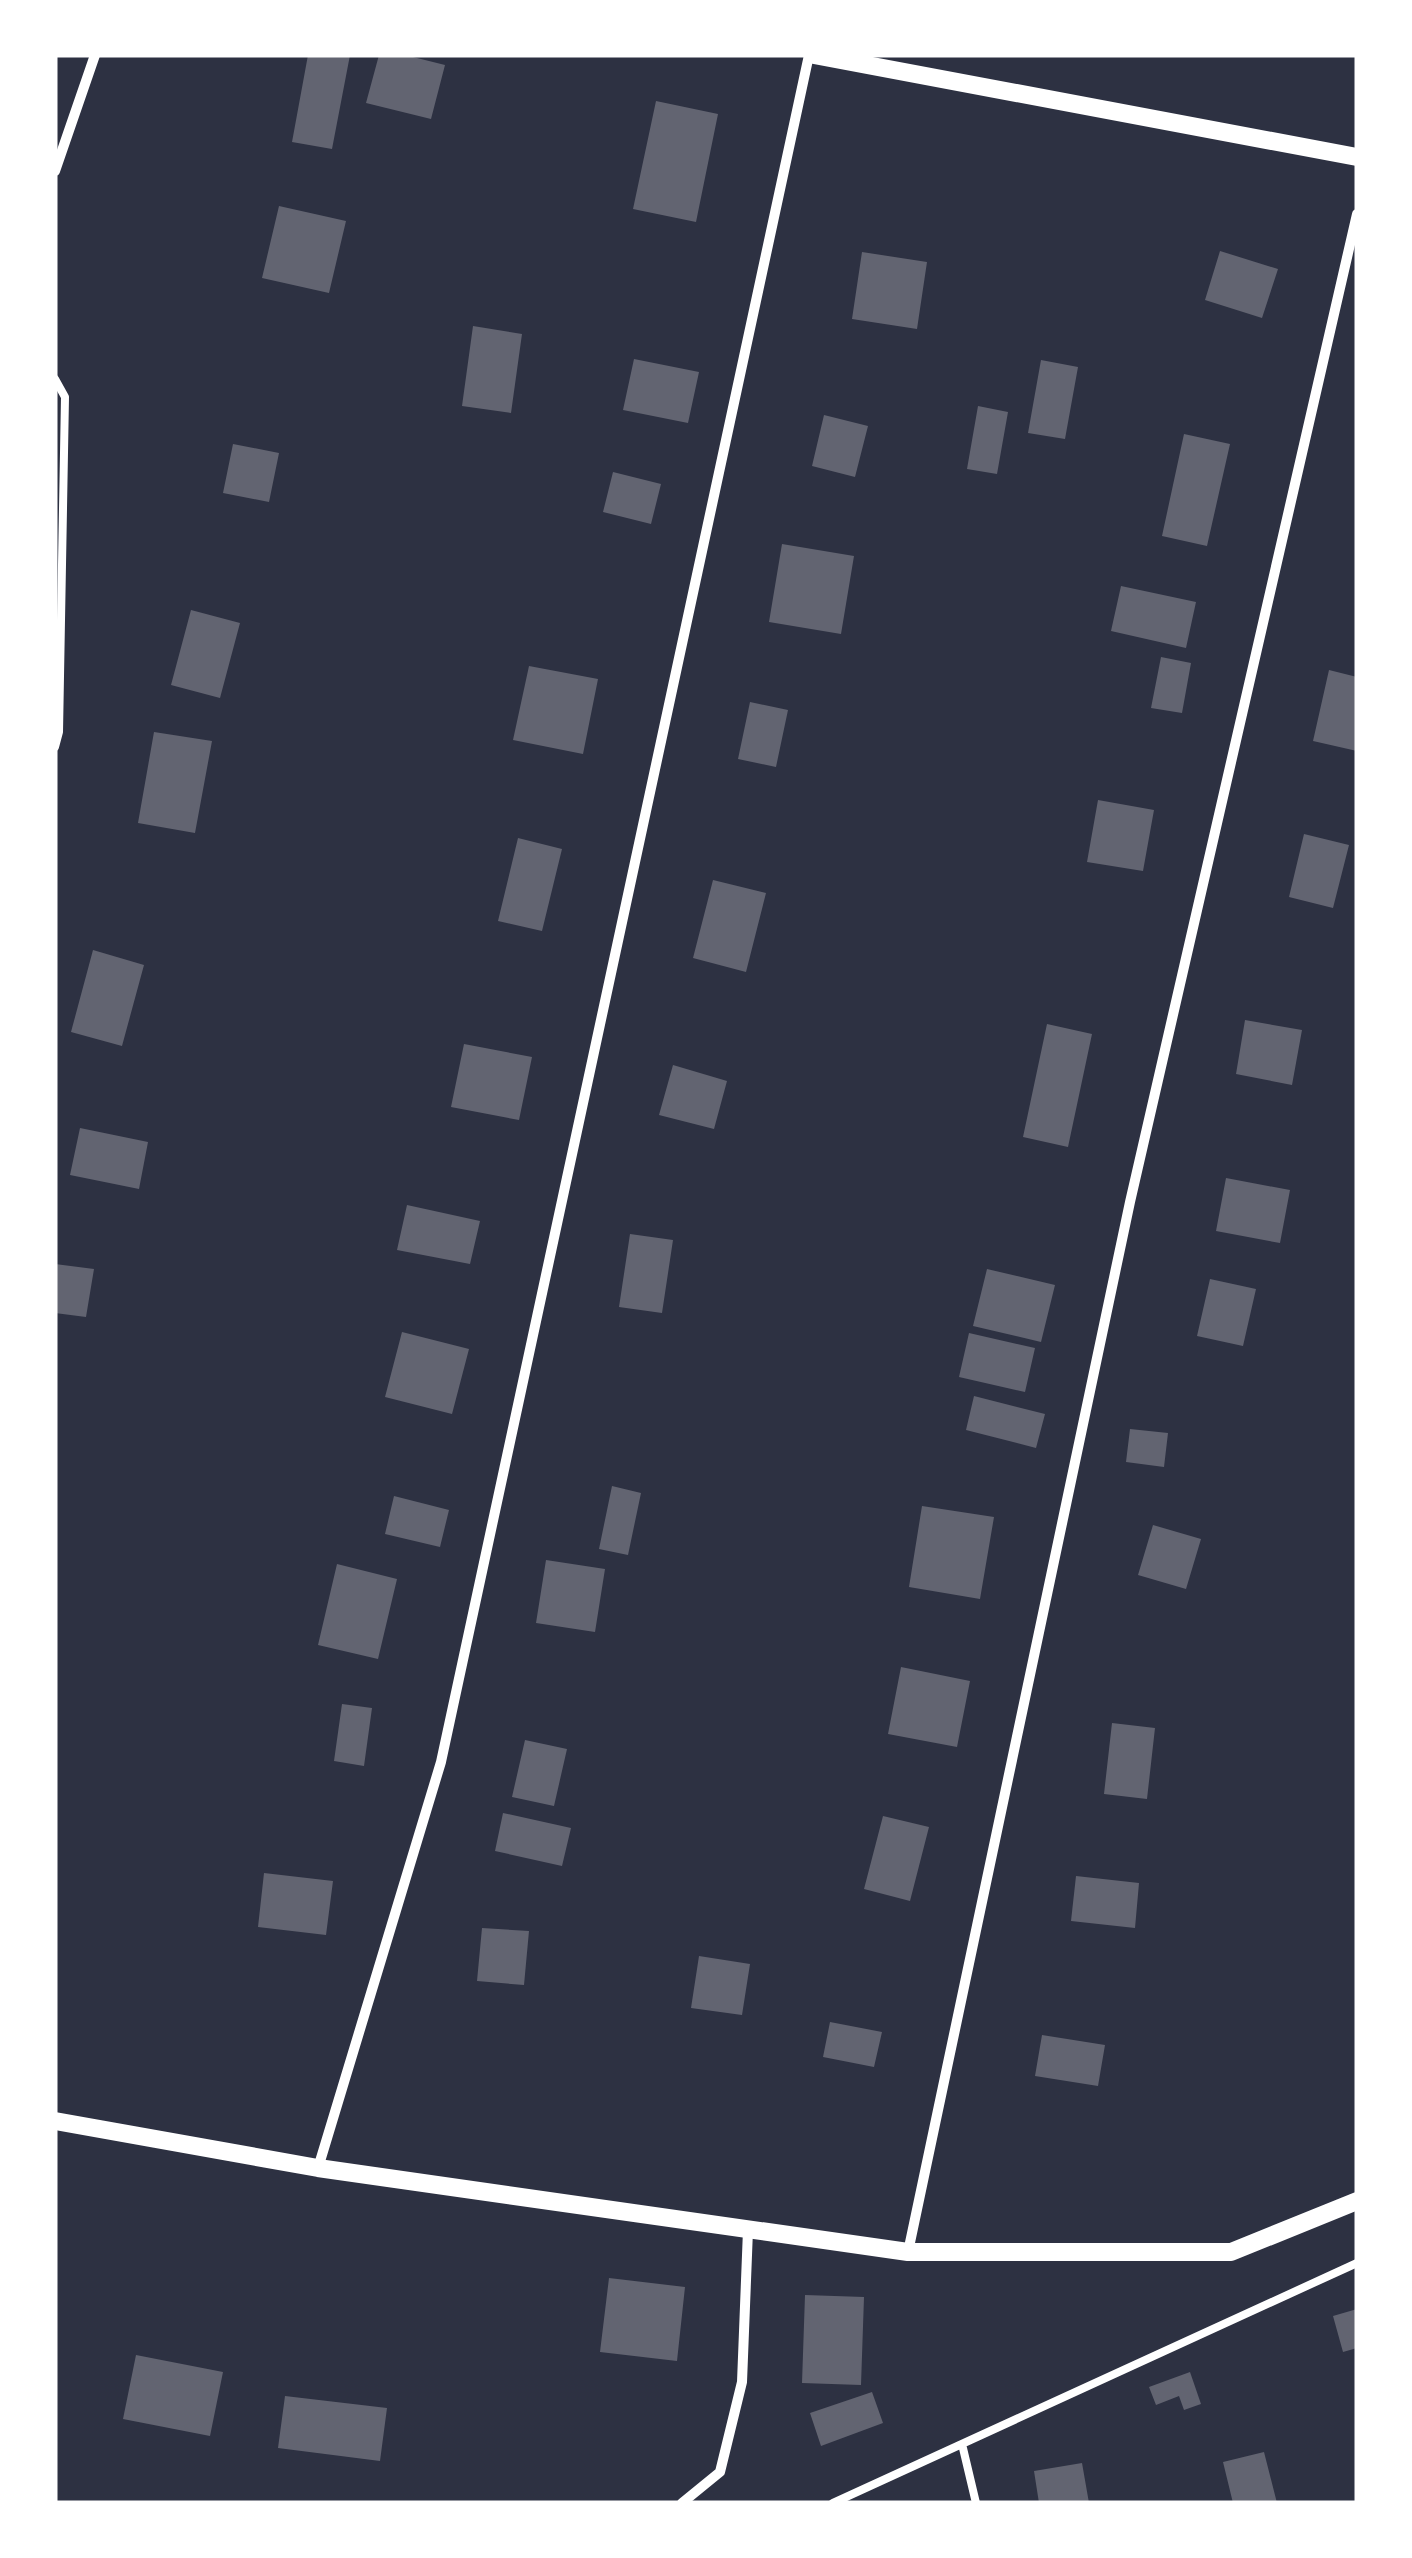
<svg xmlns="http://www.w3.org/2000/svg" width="1412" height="2558" viewBox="0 0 1412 2558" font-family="Lato,sans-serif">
<rect width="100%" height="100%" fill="#2d3142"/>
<path fill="#626471" d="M308,55H350L332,149L292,142Z
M379,55H405L445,65L431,119L366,103Z
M656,101L718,114L696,222L633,209Z
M279,206L346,221L329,293L262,278Z
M1220,251L1278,269L1262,318L1205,300Z
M862,252L927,262L917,329L852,319Z
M473,326L522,334L511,413L462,406Z
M634,359L699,372L688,423L623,410Z
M1041,360L1078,367L1065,439L1028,433Z
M978,406L1008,412L997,474L967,469Z
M824,415L868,426L855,477L812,466Z
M1184,434L1230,444L1207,546L1162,536Z
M233,444L279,453L269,502L223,493Z
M613,472L661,484L651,524L603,512Z
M782,544L854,556L841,634L769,622Z
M1121,586L1196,602L1186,648L1111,631Z
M191,610L240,623L220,698L171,685Z
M1161,657L1191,663L1182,713L1151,708Z
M529,666L598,679L583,754L513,740Z
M1329,670L1357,677V751L1313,741Z
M750,702L788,710L776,767L738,759Z
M154,732L212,741L195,833L138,823Z
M1098,800L1154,810L1143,871L1087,862Z
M1304,834L1349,845L1333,908L1289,897Z
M518,838L562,849L542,931L498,921Z
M713,880L766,893L746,972L693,958Z
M93,950L144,965L122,1046L71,1032Z
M1245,1020L1302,1030L1292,1085L1236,1074Z
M1047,1024L1092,1034L1068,1147L1023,1137Z
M464,1044L532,1057L519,1120L451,1107Z
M673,1065L727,1081L714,1129L659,1115Z
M80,1128L148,1142L139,1189L70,1175Z
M1226,1178L1290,1190L1280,1243L1216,1231Z
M407,1205L480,1221L470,1264L397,1250Z
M630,1234L673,1240L662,1313L619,1307Z
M55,1264L94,1269L86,1317L55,1313Z
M987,1269L1055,1285L1041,1342L973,1326Z
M1210,1279L1256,1289L1243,1346L1197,1336Z
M402,1332L469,1349L452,1414L385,1397Z
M969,1333L1035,1348L1025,1392L959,1377Z
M974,1396L1045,1414L1036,1448L966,1430Z
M1130,1429L1168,1433L1164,1467L1126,1462Z
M612,1486L641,1493L628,1555L599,1549Z
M394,1496L449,1510L440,1547L385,1534Z
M922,1506L994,1517L980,1599L909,1587Z
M1153,1525L1201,1539L1186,1589L1138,1575Z
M546,1560L605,1569L595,1632L536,1623Z
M337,1564L397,1579L378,1659L318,1645Z
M901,1667L970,1681L957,1747L888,1734Z
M342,1704L372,1708L364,1766L334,1761Z
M1112,1723L1155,1728L1147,1799L1104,1794Z
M525,1740L567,1749L554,1806L512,1797Z
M503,1813L571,1828L562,1866L495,1851Z
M883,1816L929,1827L910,1901L864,1889Z
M264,1873L333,1881L326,1935L258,1927Z
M1076,1876L1139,1883L1135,1928L1071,1921Z
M482,1928L529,1931L524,1985L477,1981Z
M699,1956L750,1964L742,2015L691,2008Z
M830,2022L882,2032L874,2067L823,2057Z
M1042,2035L1105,2045L1098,2086L1035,2076Z
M609,2278L685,2287L677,2361L600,2352Z
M805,2295L864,2297L861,2385L802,2383Z
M1357,2309V2348L1343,2352L1333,2316Z
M136,2355L223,2372L210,2436L123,2419Z
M1190,2372L1201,2404L1184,2410L1179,2396L1156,2405L1149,2387Z
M872,2392L883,2423L821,2446L810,2413Z
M285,2396L387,2408L380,2461L278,2448Z
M1264,2452L1277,2503H1233L1223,2462Z
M1082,2463L1089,2503H1039L1034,2471Z"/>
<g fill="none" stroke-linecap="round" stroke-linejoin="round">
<path stroke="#fff" stroke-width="8" d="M55,379L65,397L59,732L55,747
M962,2444L976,2503
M833,2503L1357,2263"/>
<path stroke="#fff" stroke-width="10" d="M55,171L95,55
M318,2168L441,1762L809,55
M908,2252L1130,1202L1357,214
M682,2503L720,2472L742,2382L748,2230"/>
<path stroke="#fff" stroke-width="18" d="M814,55L1357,157
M55,2121L318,2168L908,2252H1231L1357,2201"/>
</g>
<rect width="1412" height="2558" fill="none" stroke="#ffffff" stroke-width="115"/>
</svg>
